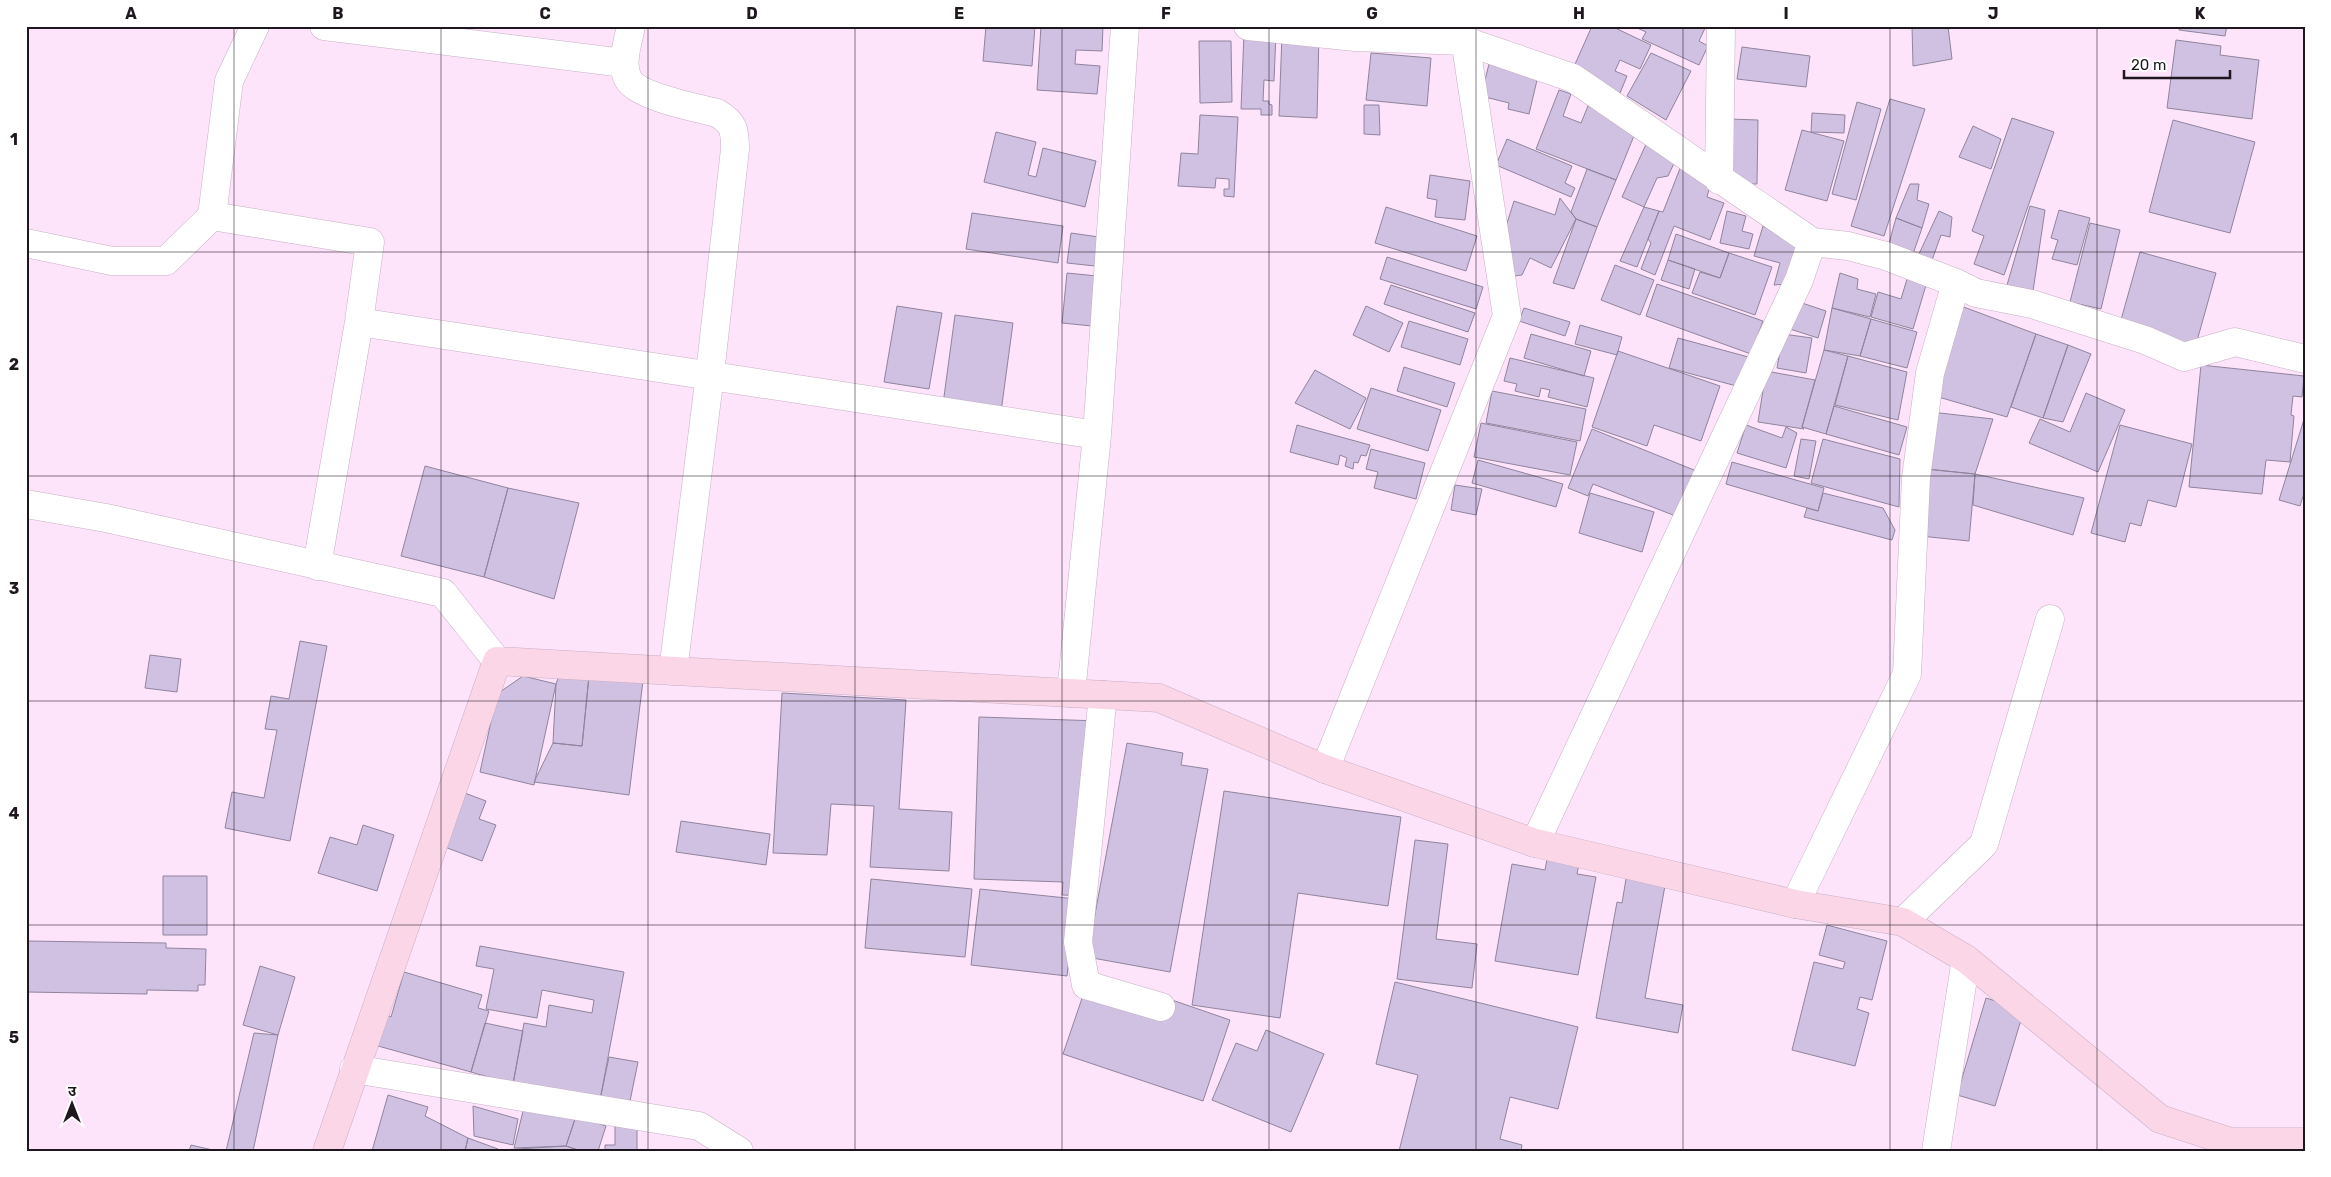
<svg xmlns="http://www.w3.org/2000/svg" width="2331" height="1177" viewBox="0 0 2331 1177" font-family="Rubik,'Noto Sans Devanagari',sans-serif">
<rect width="100%" height="100%" fill="#fee4fb"/>
<path fill="#d0c0e2" stroke="#90849d" d="M986,26H1035L1032,66L983,61Z
M1041,26H1103L1102,51L1076,50L1075,64L1100,66L1097,94L1037,90Z
M1592,26H1611L1651,45L1640,69L1620,60L1615,71L1627,76L1620,93L1572,71Z
M1633,26H1706L1699,41L1708,46L1699,65L1642,39L1646,32Z
M1912,26H1948L1952,59L1913,66Z
M2180,26H2227L2225,36L2179,30Z
M1244,33H1276L1274,81L1264,80L1263,101H1269V104L1272,105V115H1261V109H1241Z
M1282,34L1319,35L1317,118L1279,116Z
M2176,40L2221,46L2220,55L2259,60L2252,119L2167,108Z
M1199,41H1231L1232,102L1200,103Z
M1742,47L1810,56L1806,87L1737,79Z
M1371,53L1431,58L1427,106L1366,100Z
M1651,53L1691,71L1666,120L1627,96Z
M1489,64L1538,76L1529,114L1508,109L1509,103L1481,96Z
M1559,90L1571,94L1563,116L1581,123L1588,106L1638,126L1616,180L1536,149Z
M1890,99L1925,109L1884,236L1851,226Z
M1857,102L1881,109L1856,200L1832,194Z
M1364,105H1379L1380,135L1364,134Z
M1812,113L1845,115L1844,133L1811,132Z
M1200,115L1238,117L1234,197L1224,196V189H1229V179L1216,178L1215,188L1178,186L1181,153L1198,154Z
M2012,118L2054,132L2004,275L1974,264L1984,236L1972,231Z
M1729,119L1758,120L1757,184H1727Z
M2173,120L2255,142L2230,233L2149,212Z
M1973,126L2001,139L1991,169L1959,157Z
M1802,130L1844,141L1827,201L1785,190Z
M996,132L1036,142L1028,175L1036,177L1043,148L1096,161L1085,207L984,182Z
M1507,139L1572,166L1565,183L1575,188L1571,197L1496,165Z
M1647,142L1677,157L1668,176L1657,178L1644,207L1622,197Z
M1681,166L1712,178L1707,197L1724,203L1710,240L1674,226L1655,275L1641,269L1651,243L1648,239L1659,211L1663,212Z
M1587,169L1616,180L1597,227L1576,219L1571,212Z
M1430,175L1470,181L1465,220L1435,217L1437,200L1427,198Z
M1910,184H1919L1917,200L1929,204L1922,228L1896,218Z
M1560,198L1576,219L1551,268L1530,258L1522,275L1507,277L1502,239L1514,201L1555,215Z
M2030,206L2045,210L2032,298L2005,292Z
M1386,207L1477,236L1466,271L1375,243Z
M1644,207L1659,211L1637,267L1620,261Z
M2059,210L2090,218L2077,265L2052,259L2058,240L2051,238Z
M1727,211L1746,216L1742,231L1753,234L1749,249L1720,243Z
M1939,211L1952,217L1950,237L1941,235L1931,263L1918,256Z
M972,213L1063,226L1058,263L966,249Z
M1896,218L1922,228L1913,254L1888,247Z
M1576,219L1597,227L1574,289L1553,283Z
M2090,223L2120,230L2101,309L2070,302Z
M1763,226L1805,250L1786,284L1774,285L1780,263L1754,256Z
M1071,233L1099,237L1095,266L1067,263Z
M1676,234L1729,253L1720,278L1668,260Z
M2140,252L2216,273L2195,348L2119,327Z
M1729,253L1772,267L1755,315L1692,293L1700,272L1720,278Z
M1387,257L1483,287L1476,309L1380,279Z
M1668,260L1695,269L1689,289L1661,280Z
M1615,265L1654,280L1640,315L1601,300Z
M1910,269L1929,275L1913,329L1871,317L1878,292L1901,299Z
M1067,273L1097,276L1092,326L1062,323Z
M1840,273L1858,279L1857,289L1876,294L1870,317L1832,308Z
M1657,284L1763,321L1751,354L1646,316Z
M1391,285L1475,313L1468,332L1384,304Z
M1799,302L1826,311L1818,338L1790,329Z
M897,306L942,313L929,389L884,382Z
M1366,306L1403,323L1389,352L1353,335Z
M1961,306L2036,334L2007,417L1935,396Z
M1524,308L1570,322L1565,336L1519,321Z
M1832,308L1871,319L1860,356L1824,350Z
M955,315L1013,323L1001,412L943,404Z
M1871,319L1917,332L1907,368L1860,356Z
M1409,321L1468,339L1460,365L1401,347Z
M1580,325L1622,337L1617,355L1575,344Z
M1531,334L1591,351L1584,376L1524,358Z
M1783,334L1812,338L1806,373L1777,368Z
M2036,334L2068,345L2043,418L2011,407Z
M1678,338L1752,358L1744,388L1669,368Z
M2068,345L2091,354L2063,422L2043,418Z
M1824,350L1848,356L1826,434L1802,427Z
M1618,351L1720,386L1701,441L1654,425L1647,446L1592,427Z
M1848,356L1907,372L1898,420L1835,405Z
M1510,358L1594,378L1587,407L1548,397L1550,390L1541,388L1539,397L1515,391L1517,384L1504,381Z
M2201,365L2304,376L2302,397L2293,396L2291,415L2294,416L2290,462L2266,460L2262,494L2189,487Z
M1404,367L1455,383L1447,407L1397,391Z
M1315,370L1366,398L1350,429L1295,403Z
M1766,371L1815,380L1802,427L1804,429L1758,422Z
M1371,388L1441,410L1428,451L1357,429Z
M1492,391L1586,409L1580,441L1486,423Z
M2086,393L2125,410L2098,472L2029,443L2040,419L2070,432Z
M1834,406L1907,427L1899,455L1826,434Z
M1931,412L1993,419L1975,474L1926,469Z
M2305,416V490L2300,506L2279,500Z
M1481,423L1577,442L1570,475L1474,457Z
M1297,425L1370,445L1366,456L1361,455L1358,463L1354,462L1353,469L1345,466L1347,458L1340,455L1338,465L1290,452Z
M1746,425L1782,438L1786,427L1797,433L1786,468L1737,453Z
M2120,425L2192,444L2176,507L2148,500L2141,526L2130,523L2125,542L2091,533Z
M1592,429L1704,474L1686,520L1593,484L1588,496L1568,488Z
M1801,439L1816,441L1809,479L1794,476Z
M1823,439L1900,459L1899,507L1811,483Z
M1371,449L1425,463L1416,499L1374,488L1378,472L1366,469Z
M1478,460L1563,484L1556,507L1472,483Z
M1732,462L1824,488L1818,511L1726,484Z
M425,466L508,488L484,577L401,556Z
M1926,469L1975,474L1969,541L1920,536Z
M1975,474L2084,498L2073,535L1973,505Z
M1455,485L1482,489L1476,515L1451,510Z
M508,488L579,503L554,599L484,577Z
M1590,493L1654,512L1642,552L1579,533Z
M1823,493L1883,508L1895,530L1892,540L1804,517L1807,508L1818,511Z
M300,641L327,646L290,841L225,828L232,792L264,798L277,730L265,729L271,696L289,699Z
M150,655L181,659L177,692L145,688Z
M560,673L589,676L582,746L553,743L556,684Z
M523,676L556,684L534,785L480,772L497,694Z
M589,676L643,681L629,795L534,782L553,743L582,746Z
M782,693L906,700L899,809L952,812L949,871L870,867L874,806L831,804L827,855L773,853Z
M979,717L1100,721L1094,896L1062,895L1063,882L974,879Z
M1127,743L1183,753L1181,765L1208,769L1170,972L1087,957Z
M1224,791L1401,817L1388,906L1298,893L1280,1018L1192,1005Z
M462,792L486,801L479,819L496,825L482,861L442,846Z
M681,821L770,834L766,865L676,852Z
M363,825L394,835L377,891L318,873L330,837L357,845Z
M1415,840L1448,844L1436,939L1477,944L1472,988L1397,979Z
M1547,859L1579,864L1577,874L1596,877L1578,975L1495,961L1512,864L1545,870Z
M1627,873L1666,880L1645,998L1683,1005L1678,1033L1596,1018L1617,902L1622,903Z
M163,876H207V935H163Z
M871,879L972,889L965,957L865,948Z
M980,889L1076,899L1067,976L971,965Z
M1827,925L1887,941L1872,1000L1860,997L1857,1009L1869,1013L1855,1066L1792,1050L1814,962L1843,969L1845,962L1819,955Z
M26,941L166,943V948L206,949L205,985H198V991L147,990V994L26,992Z
M480,946L624,972L600,1100L513,1084L524,1023L546,1027L549,1005L592,1013L594,1000L542,990L537,1018L486,1009L494,969L476,966Z
M260,966L295,977L278,1035L243,1025Z
M404,972L482,995L478,1008L489,1011L471,1072L371,1044L381,1011L391,1017Z
M1091,972L1230,1020L1203,1101L1063,1054Z
M1395,982L1578,1027L1558,1109L1510,1097L1500,1139L1522,1145L1521,1151H1399L1418,1075L1376,1064Z
M1986,998L2024,1010L1995,1106L1957,1095Z
M485,1023L523,1031L513,1084L471,1072Z
M1266,1030L1324,1054L1291,1132L1212,1100L1236,1043L1257,1051Z
M254,1033L278,1035L253,1151H226Z
M609,1057L638,1062L629,1106L600,1100Z
M388,1095L428,1107L425,1116L468,1138L465,1151H372Z
M525,1103L576,1116L566,1146L514,1148Z
M473,1106L518,1119L513,1145L474,1136Z
M576,1116L606,1126L598,1151H581L566,1146Z
M615,1125H637V1151H605V1145H615Z
M468,1138L498,1149V1151H465Z
M191,1145L217,1151H189Z
M566,1146L581,1151H500L501,1150Z"/>
<g fill="none" stroke-linecap="round" stroke-linejoin="round">
<g stroke="#c7afc4" stroke-width="29">
<path id="street" d="M324,26L624,63
M631,26C628,42 620,64 628,79C638,97 698,108 717,113C734,123 735,130 735,149L710,374L673,671
M1248,26L1355,37L1465,41L1573,78L1812,242L1848,246L1886,256L1956,283L1976,293L2032,304L2145,340L2184,357L2235,342L2305,359
M1719,180L1721,26
M212,216L370,242L359,322L317,566
M26,243L112,261H166L212,216L229,81L255,26
M359,322L1097,435
M26,504L106,518L443,593L497,661
M1071,693L1097,435L1125,26
M1103,695L1078,942L1086,985L1161,1007
M1325,769L1507,316L1463,26
M1535,843L1799,280L1812,242
M1795,904L1907,674L1916,478L1930,373L1956,283
M1903,922L1984,844L2050,619
M354,1069L699,1126L739,1151
M1936,1151L1966,959"/>
</g>
<g stroke="#c7afc4" stroke-width="29">
<path id="secondary" d="M327,1151L497,661L1159,698L1325,769L1535,843L1795,904L1903,922L1966,959L2160,1119L2231,1142H2305"/>
</g>
<use href="#street" stroke="#fff" stroke-width="28"/>
<use href="#secondary" stroke="#fbd6e7" stroke-width="28"/>
</g>
<path fill="none" stroke="#1f171e" stroke-width="1" stroke-opacity="0.55" d="M234,26V1151M441,26V1151M648,26V1151M855,26V1151M1062,26V1151M1269,26V1151M1476,26V1151M1683,26V1151M1890,26V1151M2097,26V1151M26,252H2305M26,476H2305M26,701H2305M26,925H2305"/>
<rect width="2331" height="1177" fill="none" stroke="#ffffff" stroke-width="55"/>
<g transform="translate(72 1104)" stroke="#ffffff" stroke-width="4" paint-order="stroke">
<path d="M0-4L9 19L0 12L-9 19Z" fill="#1f171e"/>
<text y="-8" font-size="14" font-weight="bold" text-anchor="middle" fill="#1f171e">उ</text>
</g>
<path d="M2124 70v8h106v-8" fill="none" stroke="#1f171e" stroke-width="2.5"/>
<text x="2131" y="70" font-size="15" fill="#1f171e" stroke="#ffffff" stroke-width="4" paint-order="stroke">20 m</text>
<rect x="28" y="28" width="2276" height="1122" fill="none" stroke="#1f171e" stroke-width="2"/>
<g font-size="16" text-anchor="middle" font-weight="bold" fill="#1f171e">
<text x="131" y="19">A</text>
<text x="338" y="19">B</text>
<text x="545" y="19">C</text>
<text x="752" y="19">D</text>
<text x="959" y="19">E</text>
<text x="1166" y="19">F</text>
<text x="1372" y="19">G</text>
<text x="1579" y="19">H</text>
<text x="1786" y="19">I</text>
<text x="1993" y="19">J</text>
<text x="2200" y="19">K</text>
<text x="14" y="145">1</text>
<text x="14" y="370">2</text>
<text x="14" y="594">3</text>
<text x="14" y="819">4</text>
<text x="14" y="1043">5</text>
</g>
</svg>
